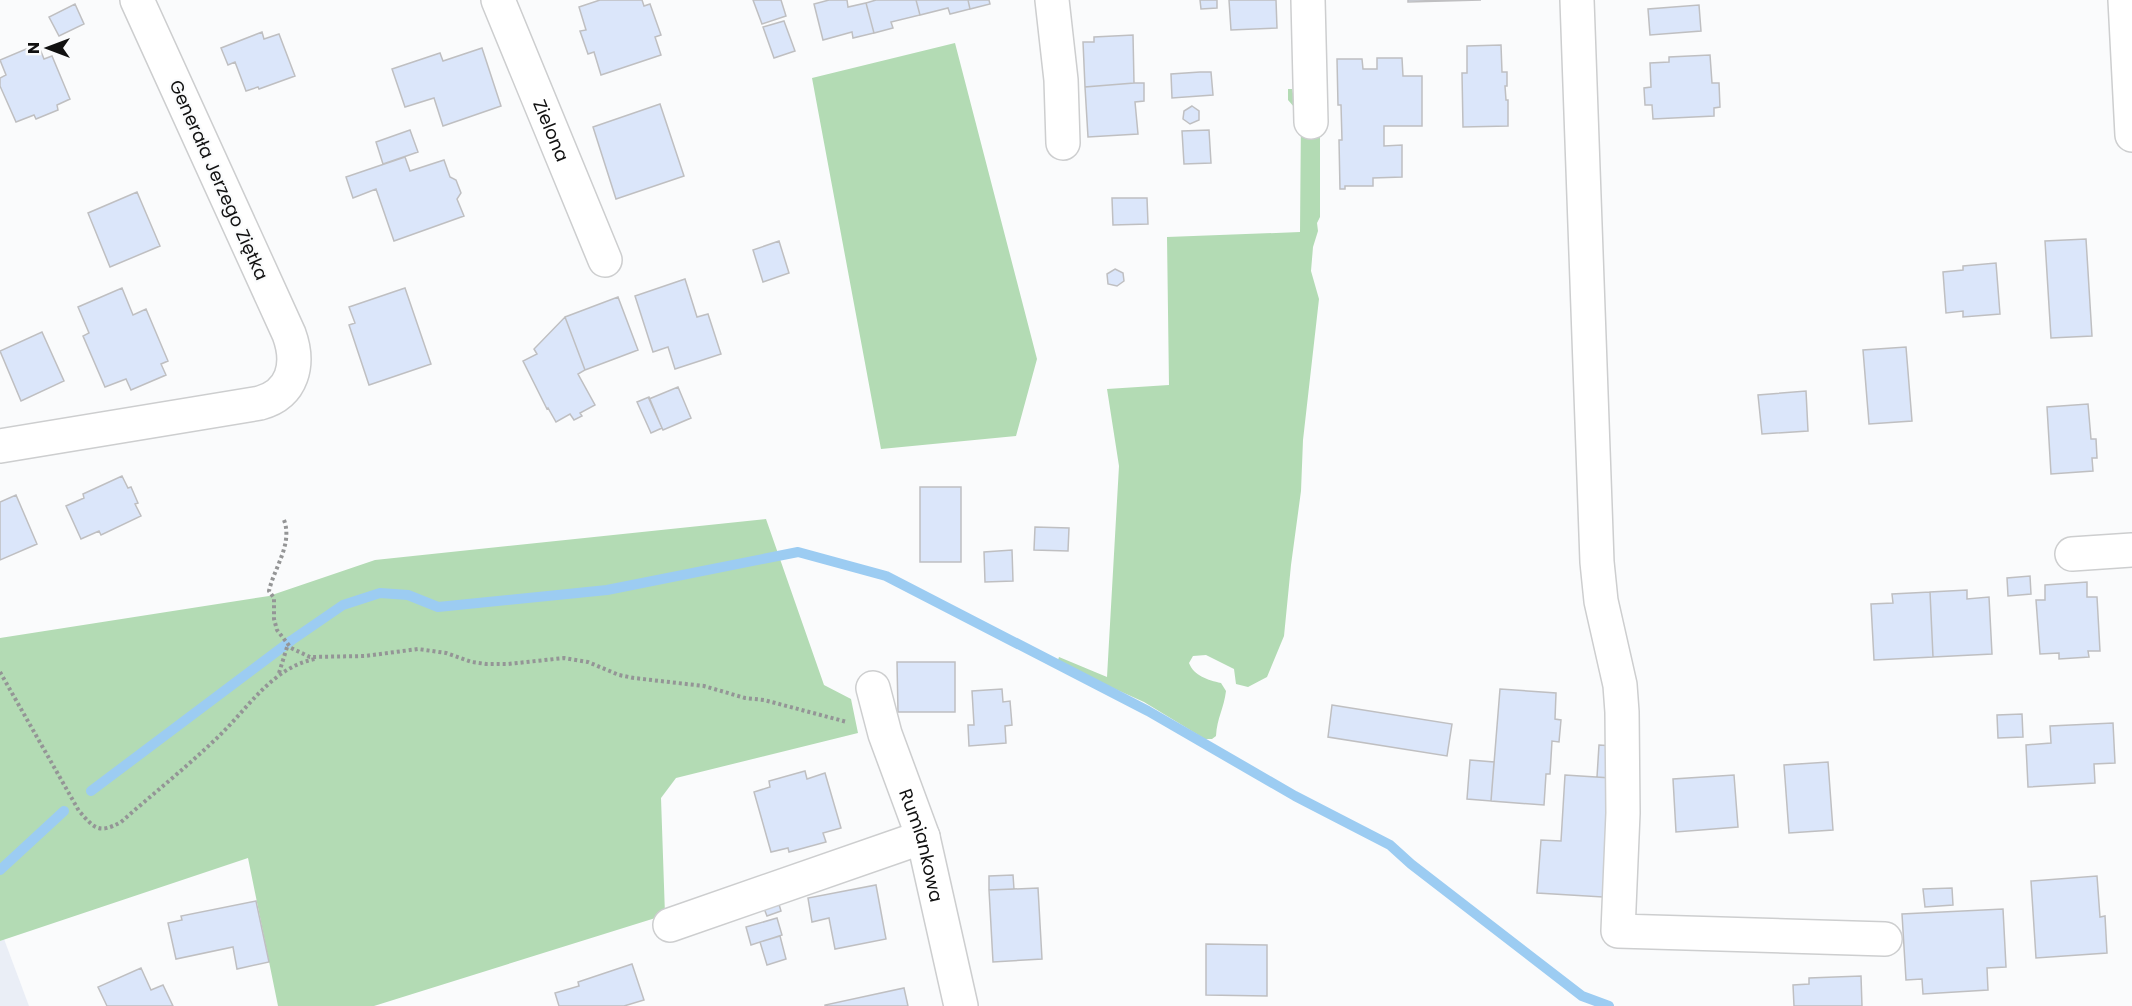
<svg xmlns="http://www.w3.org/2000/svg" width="2132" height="1006" viewBox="0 0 2132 1006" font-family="Poppins,sans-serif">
<rect width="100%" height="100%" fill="#fafbfc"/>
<path fill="#eaeef6" d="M4,939L29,1006H0V941Z"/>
<path fill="#b3dbb4" d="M955,43L1037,359L1016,436L881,449L812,78Z
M1288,89H1292C1295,107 1309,119 1320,132V217L1317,223L1318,231L1313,247L1311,271L1319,299L1303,440L1301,491L1291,565L1284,636L1267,677L1248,687L1236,684L1234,669L1206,655L1193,656L1189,663C1194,676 1208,680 1221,683L1226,691C1224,708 1217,718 1216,736L1212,739H1205L1144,702L1104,684L1058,660L1059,657L1107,677L1119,466L1107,389L1169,385L1167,237L1300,232L1301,115L1288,100Z
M766,519L824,685L851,699L858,733L676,778L661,798L665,915L374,1006H278L248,858L0,941V638L269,596L375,560Z"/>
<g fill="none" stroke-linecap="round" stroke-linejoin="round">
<path stroke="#9cccf2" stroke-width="10" d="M91,791L292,640L343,605L380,593L408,595L438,607L607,590L798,552L886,576L1148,711L1295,796L1390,845L1411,864L1582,996L1609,1006
M0,870L64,811"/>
</g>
<path fill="#dbe6fa" stroke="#bfbfc1" stroke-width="1.5" d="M600,0H642L644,6L650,4L661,35L655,37L661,55L601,75L594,52L588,54L580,31L586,30L579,7Z
M753,0H781L786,16L762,24Z
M829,0H847L848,7L866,3L874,33L853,38L852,32L823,40L814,4Z
M876,0H916L920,15L891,22L893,28L874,33L866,3Z
M916,0H968L970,9L950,14L948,8L920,15Z
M968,0H989L990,4L970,9Z
M1200,0H1217V8L1201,9Z
M1229,0H1276L1277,28L1231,30Z
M1408,0H1481L1408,2Z
M75,4L84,24L59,36L49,17Z
M1699,5L1701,31L1650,35L1648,9Z
M784,21L795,51L774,58L763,27Z
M262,32L264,39L279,34L295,76L259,89L258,87L246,91L235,62L228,65L221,48Z
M1133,35L1134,83L1085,87L1083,42H1094V37Z
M38,44L44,59L52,56L70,99L57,105L58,110L36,119L34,115L16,122L0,86V78L6,75L0,60Z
M1501,45L1502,72H1507V86H1505L1506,100H1508V126L1463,127L1462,73H1467V46Z
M482,48L501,106L443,126L434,98L405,107L392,69L440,53L443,61Z
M1710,55L1712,83H1719L1720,107L1714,108V116L1653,119L1652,105H1645L1644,88L1651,87L1650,63L1669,62V57Z
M1377,58H1402L1403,76H1422V126H1384V146L1402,145V177L1373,178V186H1345V189H1340L1339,140H1342L1341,105H1338L1337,59H1362L1363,69H1377Z
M1200,72H1211L1213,95L1172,98L1171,74Z
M1134,83H1144V101L1135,102L1138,134L1088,137L1085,87Z
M660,104L684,176L616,199L593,127Z
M1192,106L1199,111V120L1190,124L1183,119L1184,111Z
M410,130L418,152L383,164L376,142Z
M1209,130L1211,163L1184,164L1182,131Z
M405,157L410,171L444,160L450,177L456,180L461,193L457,199L464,216L394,241L376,189L353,198L346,177Z
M137,192L160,246L110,267L88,213Z
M1112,198H1147L1148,224L1113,225Z
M2086,239L2092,336L2051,338L2045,241Z
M779,241L789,273L763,282L753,250Z
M1996,263L2000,314L1963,317V311L1946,313L1943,272L1963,270V266Z
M1115,269L1123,273L1124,281L1117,286L1108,284L1107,274Z
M685,279L697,317L708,314L721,354L675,369L668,347L653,352L635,296Z
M122,288L133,315L146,309L168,361L161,364L166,375L131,390L126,379L105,387L83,336L89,333L78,307Z
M405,288L431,364L369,385L349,325L355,323L349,307Z
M618,297L638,350L585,370L565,317Z
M565,317L585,370L578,374L595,405L580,413L582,416L574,420L570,414L556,422L548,408L547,409L523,361L537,354L534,349Z
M42,332L64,381L21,401L0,351Z
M1906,347L1912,421L1869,424L1863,350Z
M678,387L691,418L663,430L649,399Z
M1806,391L1808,431L1762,434L1758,395Z
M649,397L662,428L651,433L637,402Z
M2088,404L2091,439H2096L2097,458H2092L2093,471L2051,474L2047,407Z
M122,476L128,488L131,487L138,503L135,504L141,516L101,535L99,531L81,539L66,506L84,498L83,494Z
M920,487H961V562H920Z
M16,495L37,544L0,560V502Z
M1035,527L1069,528L1068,551L1034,550Z
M1012,550L1013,581L985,582L984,552Z
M2030,576L2031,594L2008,596L2007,578Z
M2087,582V597H2097L2100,651H2088L2089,657L2059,659V653L2040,654L2036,600H2045V585Z
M1967,590V599L1989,597L1992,654L1933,657L1930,592Z
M1930,592L1933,657L1874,660L1871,604L1893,603L1892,594Z
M897,662H955V712H898Z
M1002,689L1003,702L1010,701L1012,725L1005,726L1006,743L969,746L968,725H974L972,691Z
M1500,689L1556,693L1555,719L1561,720L1559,742L1552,741L1550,774H1546L1544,805L1491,801Z
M1332,705L1452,724L1447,756L1328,737Z
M2022,714L2023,737L1998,738L1997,715Z
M2113,723L2115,763L2094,764L2095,783L2028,787L2026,745L2051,743L2050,726Z
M1599,745L1613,746L1611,778L1597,777Z
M1470,760L1494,762L1491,801L1467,799Z
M1828,762L1833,830L1789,833L1784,765Z
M805,771L807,779L825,773L841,828L823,833L826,842L789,852L788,848L771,852L754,792L770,787L769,781Z
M1565,775L1611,778L1603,897L1537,893L1541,840L1561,841Z
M1734,775L1738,827L1676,832L1673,779Z
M1013,875L1014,889L989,890V876Z
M2097,876L2100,917L2105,916L2107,953L2036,958L2031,881Z
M876,885L886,939L835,949L829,918L812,922L808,898Z
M1038,888L1042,959L993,962L989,890Z
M1952,888L1953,905L1925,907L1923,889Z
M256,901L269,962L237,969L233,947L176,959L168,923L182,920L181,916Z
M778,901L781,911L767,916L763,906Z
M2003,909L2006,967L1987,968L1988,990L1923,994L1922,979L1906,980L1902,914Z
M777,918L782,935L751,945L746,927Z
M780,936L786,959L767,965L760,942Z
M1206,944L1267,945V996L1206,995Z
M632,964L644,1000L624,1006H559L555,993L579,986L578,982Z
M141,968L151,990L163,985L173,1006H107L98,987Z
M1861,976L1862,1006H1794L1793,985L1809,984V978Z
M904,988L908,1006H825V1005Z"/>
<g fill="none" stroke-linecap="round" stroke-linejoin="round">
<g stroke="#cdcecf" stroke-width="36">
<g id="minor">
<path id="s1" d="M498,0L605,260"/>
<path d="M1052,0L1061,80L1063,143"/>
<path d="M1308,0L1311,122"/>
<path d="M1577,0L1597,562L1601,601L1620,685L1622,712L1623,813L1618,931L1885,939"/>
<path d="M2125,0L2132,135"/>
<path d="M0,446L260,403C293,394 300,364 289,334L137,0"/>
<path d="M2072,554L2132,550"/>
<path id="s2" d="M873,688L885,734L923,837L961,1006"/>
<path d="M670,925L923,837"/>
</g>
</g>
<path stroke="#949596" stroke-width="4" stroke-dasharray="3 3" stroke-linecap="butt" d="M284,520C293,544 274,568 269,591L274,598V619L277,630L291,648L310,657L365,656L418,649L446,653L472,662L486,664H508L564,658L588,662L619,675L634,678L704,686L745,698L764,700L847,722
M0,672L79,811C95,829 99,834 121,822C154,793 188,766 219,736C249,707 273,667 315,659
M279,673L288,644"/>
<use href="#minor" stroke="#fff" stroke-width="33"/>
</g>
<g text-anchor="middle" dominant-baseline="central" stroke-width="4.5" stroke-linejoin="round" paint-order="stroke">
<g font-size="18" fill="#111" stroke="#fafbfc">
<text stroke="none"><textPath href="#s1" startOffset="141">Zielona</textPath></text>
<text transform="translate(219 180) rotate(66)">Generała Jerzego Ziętka</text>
<text stroke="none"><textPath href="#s2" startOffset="165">Rumiankowa</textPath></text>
</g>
</g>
<g transform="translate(48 48) rotate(270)" stroke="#fafbfc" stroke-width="4.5" paint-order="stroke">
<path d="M0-4.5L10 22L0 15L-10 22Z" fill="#111111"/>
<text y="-9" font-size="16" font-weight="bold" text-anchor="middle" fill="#111111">N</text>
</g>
</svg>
